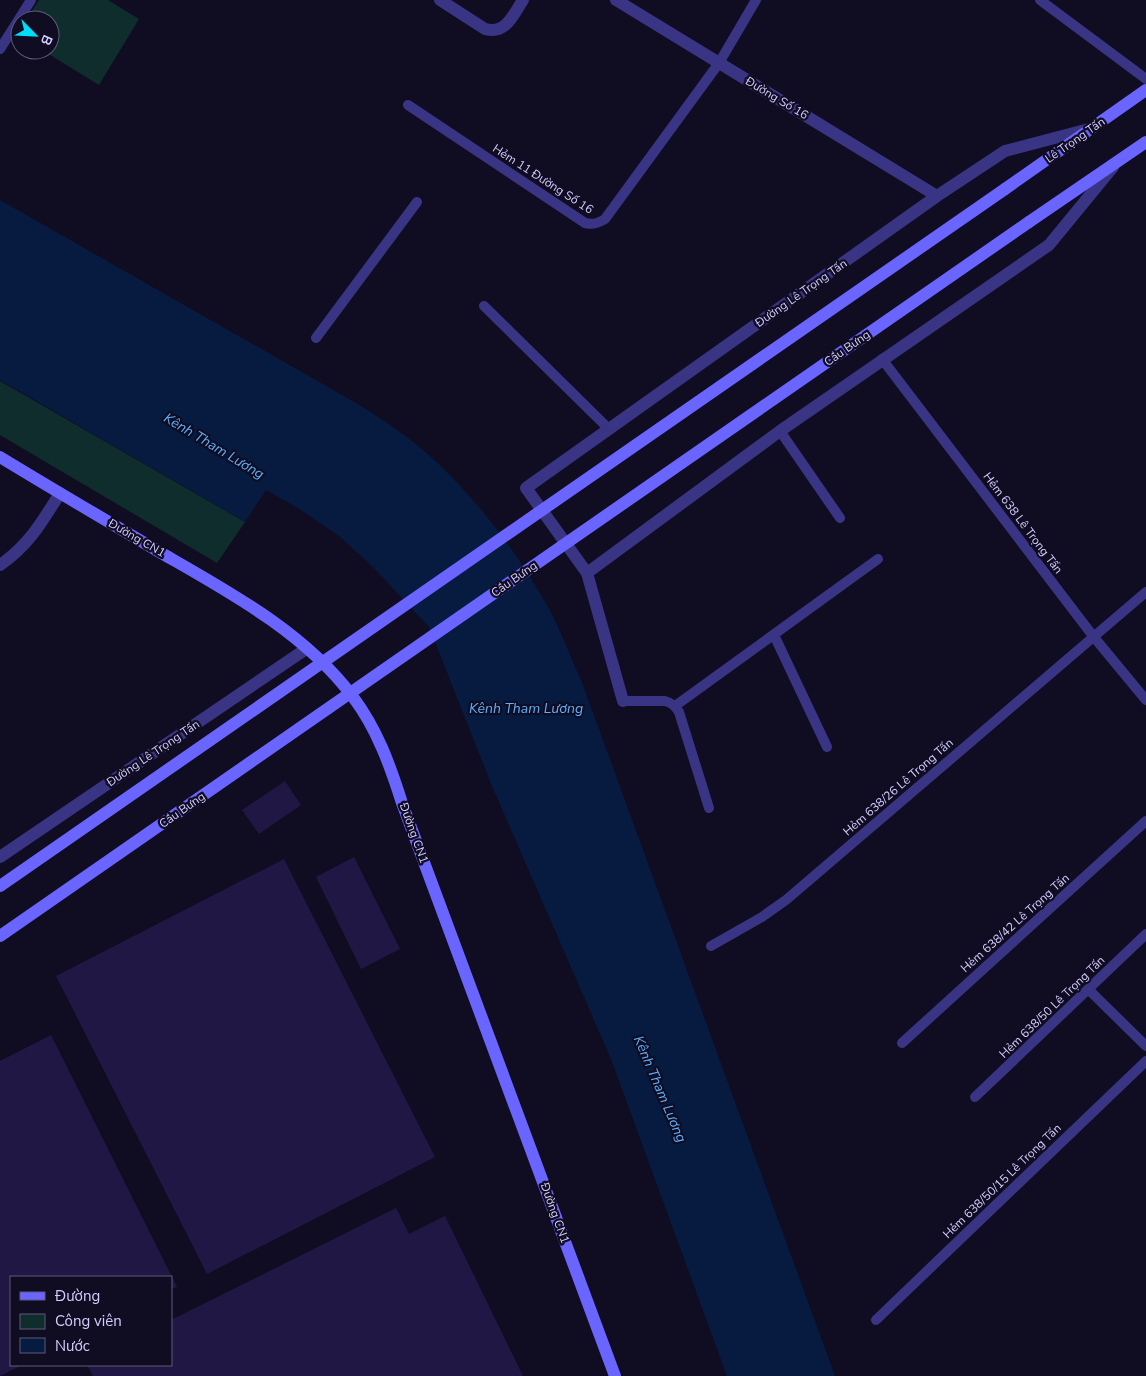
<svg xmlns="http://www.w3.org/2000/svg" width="1146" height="1376" viewBox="0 0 1146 1376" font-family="'Nunito Sans',sans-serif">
<rect width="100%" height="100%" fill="#100c22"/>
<path fill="#0f2d2c" d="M39,0H108L139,19L99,85L42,50H50V20H26Z
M0,381L245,522L217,563L0,435Z"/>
<path fill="#071b41" d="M0,200L356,403C377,416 397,429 416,444C468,487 515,548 548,607C561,631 570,656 581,680L835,1376H727L611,1059L492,786L429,627L373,567L339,536L298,508L266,490L245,522L0,380Z"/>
<path fill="#211744" d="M285,781L301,805L259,834L242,810Z
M354,857L400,949L361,969L316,877Z
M284,859L435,1157L207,1274L56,976Z
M51,1035L177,1287L171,1289V1277H11V1365H22L0,1376V1061Z
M396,1208L409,1234L445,1216L523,1376H93L87,1365H171V1320Z"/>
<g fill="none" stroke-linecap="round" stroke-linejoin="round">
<path stroke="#393584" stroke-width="10" d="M1040,0L1146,79
M0,49L31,0
M408,105L585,223C594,225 598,223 605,219L719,63L756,0
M484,306L609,429
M316,338L417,202
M882,359L1093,636L1146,700
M780,431L840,518
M774,635L827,747
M623,701H665C672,703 675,706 679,712L709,808
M675,706L878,559
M711,946L762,917L786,900L1146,592
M1088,989L1146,1046
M902,1043L1146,821
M975,1097L1146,934
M876,1320L1146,1061"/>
<path stroke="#393584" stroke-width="12" d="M440,0L485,29C506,35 513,15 523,0
M616,0L937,196
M0,565C29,545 42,522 60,493
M587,573L780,431L1049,245L1113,167
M623,701L587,573L526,488L937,196L1005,151L1089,129
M0,857L306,649"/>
<path stroke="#6b65ff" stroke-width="12" d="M1005,189L1146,90
M1029,222L1146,142
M0,457C54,490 109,522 163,554C231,593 305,633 353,697C377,729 390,765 402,803L615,1376"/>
<path stroke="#6b65ff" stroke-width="12" d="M0,886L1005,189
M0,936L1029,222"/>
</g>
<g text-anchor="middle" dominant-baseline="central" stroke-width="4.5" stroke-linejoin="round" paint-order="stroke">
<g font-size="12" fill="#d4ceff" stroke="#100c22">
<text transform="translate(777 98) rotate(31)">Đường Số 16</text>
<text transform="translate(1075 140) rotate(-35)">Lê Trọng Tấn</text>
<text transform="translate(543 179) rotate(33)">Hẻm 11 Đường Số 16</text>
<text transform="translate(801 293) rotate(-35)">Đường Lê Trọng Tấn</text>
<text transform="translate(847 348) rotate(-35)">Cầu Bưng</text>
<text transform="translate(1023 523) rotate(53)">Hẻm 638 Lê Trọng Tấn</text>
<text transform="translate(137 538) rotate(30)">Đường CN1</text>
<text transform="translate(514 579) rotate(-35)">Cầu Bưng</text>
<text transform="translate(153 753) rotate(-34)">Đường Lê Trọng Tấn</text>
<text transform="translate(898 787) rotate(-41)">Hẻm 638/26 Lê Trọng Tấn</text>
<text transform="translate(182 810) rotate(-35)">Cầu Bưng</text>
<text transform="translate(414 833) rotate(70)">Đường CN1</text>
<text transform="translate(1015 923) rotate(-42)">Hẻm 638/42 Lê Trọng Tấn</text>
<text transform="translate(1052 1007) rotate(-44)">Hẻm 638/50 Lê Trọng Tấn</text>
<text transform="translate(1002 1181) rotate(-44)">Hẻm 638/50/15 Lê Trọng Tấn</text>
<text transform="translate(555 1213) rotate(70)">Đường CN1</text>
</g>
<g font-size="14" font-style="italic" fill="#5cb1ff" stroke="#100c22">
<text transform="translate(214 446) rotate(31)">Kênh Tham Lương</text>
<text x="526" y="708">Kênh Tham Lương</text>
<text transform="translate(660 1089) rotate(67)">Kênh Tham Lương</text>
</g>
</g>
<rect x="10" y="1276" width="162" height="90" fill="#100c22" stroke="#5e5a7a"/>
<rect x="20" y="1292" width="25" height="8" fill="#6b65ff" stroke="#5e5a7a"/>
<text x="55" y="1301" font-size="15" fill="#d4ceff">Đường</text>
<rect x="20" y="1314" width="25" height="15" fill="#0f2d2c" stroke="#5e5a7a"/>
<text x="55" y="1326" font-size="15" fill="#d4ceff">Công viên</text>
<rect x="20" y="1338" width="25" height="15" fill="#071b41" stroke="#5e5a7a"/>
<text x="55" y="1351" font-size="15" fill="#d4ceff">Nước</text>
<g transform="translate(35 35) rotate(114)"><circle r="24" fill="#100c22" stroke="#5e5a7a"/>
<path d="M0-4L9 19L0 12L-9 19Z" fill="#00ddf9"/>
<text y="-8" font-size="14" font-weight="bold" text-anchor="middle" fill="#d4ceff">B</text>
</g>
</svg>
